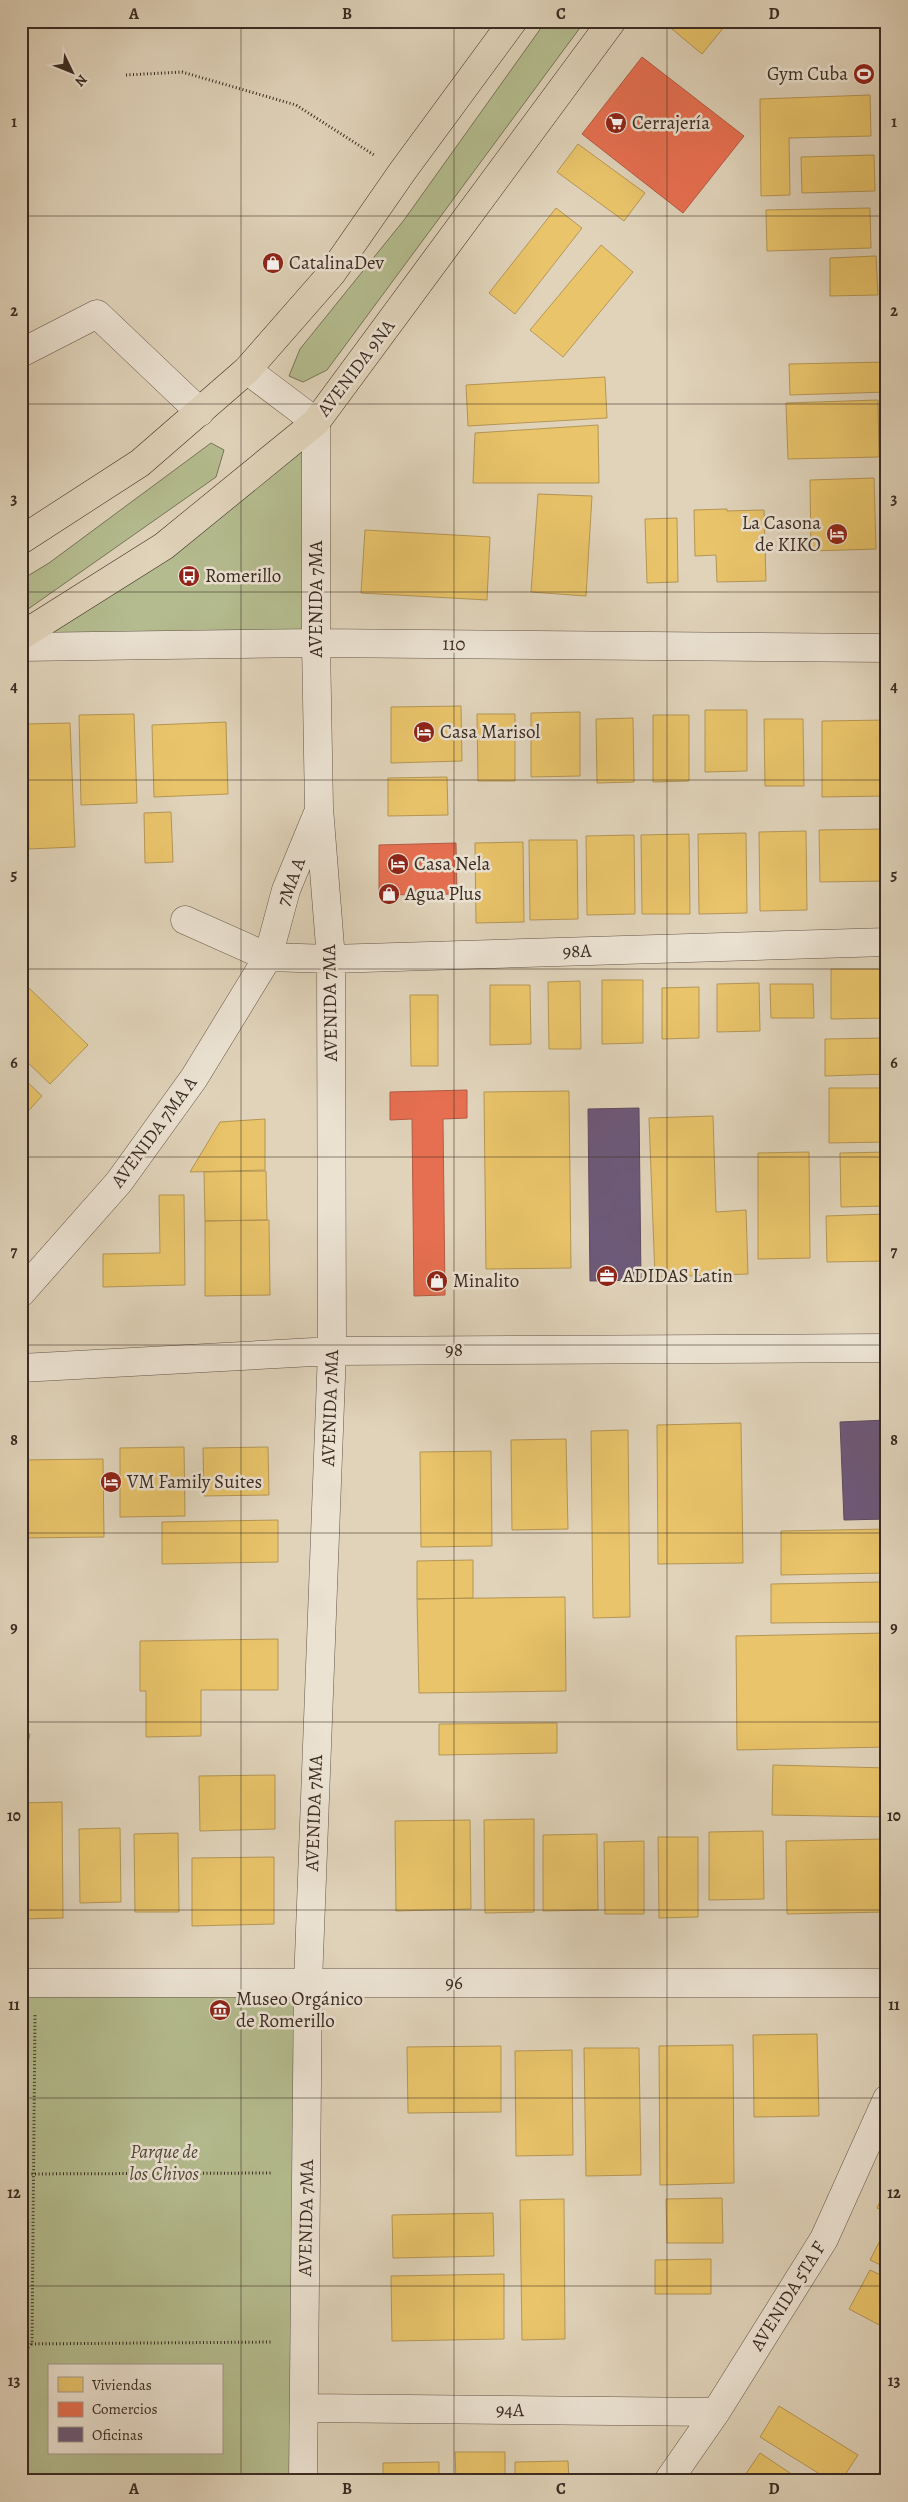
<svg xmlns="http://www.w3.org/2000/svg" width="908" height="2502" viewBox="0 0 908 2502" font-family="Alegreya,serif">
<rect width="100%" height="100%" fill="#e0d3ba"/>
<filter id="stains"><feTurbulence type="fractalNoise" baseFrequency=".004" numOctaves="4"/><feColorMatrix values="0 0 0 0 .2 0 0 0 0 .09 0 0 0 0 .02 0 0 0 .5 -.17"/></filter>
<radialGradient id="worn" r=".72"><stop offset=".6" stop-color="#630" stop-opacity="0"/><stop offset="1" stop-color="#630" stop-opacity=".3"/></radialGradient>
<path fill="#b4bc8f" stroke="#787459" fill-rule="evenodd" d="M546,21H585L327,370L303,382L289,376L300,349L404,220Z
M316,422V643L21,636Z
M211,443L224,450L216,477L21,614V580L49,563Z
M21,1983H308L303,2481H21ZM49,2366H221V2453H49Z"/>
<path fill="#e9c46a" stroke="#b59655" d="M669,21H729L702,54L666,24Z
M870,95L871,136L789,138L790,195L761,196L760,99Z
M578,144L645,193L624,221L557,172Z
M874,155L875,191L802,193L801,157Z
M556,208L582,228L515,314L489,293Z
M870,208L871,248L767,251L766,210Z
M601,245L633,272L563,357L530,330Z
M876,256L878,295L830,296V258Z
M887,362V392L790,395L789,364Z
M605,377L607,418L468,426L466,385Z
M878,400L879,457L788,459L786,403Z
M598,425L599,483H473L475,433Z
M874,478L876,549L811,551L810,480Z
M538,494L592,496L586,596L531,592Z
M727,509V511L764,510L766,581L717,582L716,555L695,556L694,510Z
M677,518L678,582L647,583L645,519Z
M365,530L490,537L487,600L361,593Z
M461,706L462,761L391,763V707Z
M705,710H747V771L705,772Z
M580,712V776L531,777V713Z
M134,714L137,803L81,805L79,715Z
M477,714H515V781H478Z
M653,715H689V781L653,782Z
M633,718L634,782L597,783L596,719Z
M764,719H803L804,786H765Z
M887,720V796L822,797V721Z
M226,722L228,794L154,797L152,725Z
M70,723L75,847L29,849L25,724Z
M447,777L448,815L388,816V778Z
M171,812L173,862L145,863L144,813Z
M887,829V881L820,882L819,830Z
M806,831L807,910L760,911L759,832Z
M746,833L747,913L699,914L698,834Z
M689,834L690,914H642L641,835Z
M634,835L635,914L587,915L586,836Z
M529,840H577L578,919L530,920Z
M523,842L524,922L476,923L475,843Z
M831,969H887V1018L831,1019Z
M602,980H643V1043L602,1044Z
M580,981L581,1049H549L548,982Z
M759,983L760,1031L717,1032V984Z
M770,984H813L814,1018H771Z
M490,985H530L531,1044L490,1045Z
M28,987L88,1045L50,1084L21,1056V994Z
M699,987V1038L662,1039V988Z
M410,995H438V1066H411Z
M887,1038V1074L825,1076V1039Z
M21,1076L42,1096L21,1119Z
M829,1088H887V1142L829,1143Z
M569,1091L571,1268L486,1269L484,1092Z
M713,1116L716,1212L746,1210L748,1274L655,1277L649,1118Z
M265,1119V1170L190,1172L220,1122Z
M809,1152L810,1258L758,1259V1153Z
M887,1152V1206L841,1207L840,1153Z
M266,1171L267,1220L205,1221L204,1172Z
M159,1195H184L185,1285L103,1287V1254L160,1253Z
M887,1214V1261L827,1262L826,1216Z
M269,1220L270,1295L205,1296V1221Z
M741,1423L743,1563L658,1564L657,1425Z
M628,1430L630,1617L593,1618L591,1431Z
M566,1439L568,1529L512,1530L511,1440Z
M184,1447L185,1516L120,1517V1448Z
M268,1447L269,1495L204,1496L203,1448Z
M491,1451L492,1546L421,1547L420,1452Z
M103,1459L104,1537L21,1538V1460Z
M278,1520V1562L162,1564V1522Z
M887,1529V1573L781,1575V1531Z
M473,1560V1598L417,1599V1561Z
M883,1582L884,1622L771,1623V1584Z
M565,1597L566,1691L419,1693L417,1599Z
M887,1633V1747L737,1750L736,1636Z
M278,1639V1690H201V1736L146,1737V1691H140V1641Z
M557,1723V1753L439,1755V1724Z
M21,1733L30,1734L21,1776Z
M773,1765L887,1768V1817L772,1815Z
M275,1775V1829L200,1831L199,1776Z
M62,1802L63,1918L21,1919V1803Z
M534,1819V1912L485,1913L484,1820Z
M470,1820L471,1909L396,1911L395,1821Z
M120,1828L121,1902L80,1903L79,1829Z
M763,1831L764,1899L709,1900V1832Z
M178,1833L179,1912H135L134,1834Z
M597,1834L598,1910L543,1911V1835Z
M658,1837H698V1917L659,1918Z
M885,1839V1912L787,1914L786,1841Z
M644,1841V1914H605L604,1842Z
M274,1857V1924L192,1926V1858Z
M817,2034L819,2116L754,2117L753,2035Z
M733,2045L734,2183L660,2185L659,2046Z
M501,2046V2112L408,2113L407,2047Z
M584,2048H639L641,2175L586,2176Z
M572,2050L573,2155L516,2156L515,2051Z
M887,2187V2213L877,2208Z
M722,2198L723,2243H667L666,2199Z
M564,2199L565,2339L522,2340L520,2200Z
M493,2213L494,2256L393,2258L392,2215Z
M887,2227V2268L870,2260Z
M711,2259V2294H655V2260Z
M870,2270L887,2278V2329L849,2309Z
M504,2274V2339L392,2341L391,2276Z
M779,2406L858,2455L841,2481H831L760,2437Z
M455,2452H505V2481H456Z
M760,2453L802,2481H741Z
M887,2459V2481H874Z
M568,2461L569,2481H515V2462Z
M439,2462V2481H383V2463Z"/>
<path fill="#e76f51" stroke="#b35b43" d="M642,57L744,136L683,213L582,134Z
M456,843L457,894L379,895V845Z
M467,1090V1118L443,1119L445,1295L414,1296L412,1119L390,1120V1092Z"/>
<path fill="#6d597a" stroke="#5e4b60" d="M639,1108L641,1280L590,1281L588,1109Z
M887,1420V1519L844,1520L840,1422Z"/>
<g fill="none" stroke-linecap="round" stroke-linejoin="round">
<g stroke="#645549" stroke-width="29">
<path id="minor" d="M21,353L97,314L200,412
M247,370L316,422V643L319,808L331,959L332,1351L308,1983L303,2481
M21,647L316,643L887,648
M185,920L268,957L331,959L887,942
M21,1293L119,1182L194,1078L268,957L286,890L317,815
M21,1368L332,1351L887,1348
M21,1983H887
M304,2408L716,2412
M668,2481L716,2412L824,2239L887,2099"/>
</g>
<g stroke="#3b2b23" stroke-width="29">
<path id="major" d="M21,540L140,463L247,370L332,273L402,172L513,21
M21,636L164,546L316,422L612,21"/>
</g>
<path stroke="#3b2b23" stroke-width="3" stroke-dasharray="1 2.5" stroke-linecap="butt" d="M126,75L182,72L296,105L374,155
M21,2174L273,2173
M21,2344L273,2342
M21,2355L32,2343L35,2015"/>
<use href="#minor" stroke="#ebe2d2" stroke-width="28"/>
<use href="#major" stroke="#e0d3ba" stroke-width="28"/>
</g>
<path fill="none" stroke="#3b2b23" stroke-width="1" stroke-opacity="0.55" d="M241,21V2481M454,21V2481M667,21V2481M21,216H887M21,404H887M21,592H887M21,780H887M21,969H887M21,1157H887M21,1345H887M21,1533H887M21,1722H887M21,1910H887M21,2098H887M21,2286H887"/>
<defs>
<g id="stadium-disc" transform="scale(1.125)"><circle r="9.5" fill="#8f2418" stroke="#ebe2d2"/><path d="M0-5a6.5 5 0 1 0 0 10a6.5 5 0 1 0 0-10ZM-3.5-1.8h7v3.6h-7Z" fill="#fff"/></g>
<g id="supermarket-disc" transform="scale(1.125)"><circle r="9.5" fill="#8f2418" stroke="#ebe2d2"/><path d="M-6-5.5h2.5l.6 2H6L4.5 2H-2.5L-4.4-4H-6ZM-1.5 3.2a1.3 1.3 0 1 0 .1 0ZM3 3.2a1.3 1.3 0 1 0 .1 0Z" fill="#fff"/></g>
<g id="shop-disc" transform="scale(1.125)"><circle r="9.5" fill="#8f2418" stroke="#ebe2d2"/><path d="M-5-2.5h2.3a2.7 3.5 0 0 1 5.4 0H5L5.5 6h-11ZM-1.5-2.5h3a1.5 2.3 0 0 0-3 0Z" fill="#fff"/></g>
<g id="hotel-disc" transform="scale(1.125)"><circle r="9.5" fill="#8f2418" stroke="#ebe2d2"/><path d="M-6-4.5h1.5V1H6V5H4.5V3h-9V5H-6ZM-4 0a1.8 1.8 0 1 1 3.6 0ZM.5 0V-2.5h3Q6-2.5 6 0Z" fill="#fff"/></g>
<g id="bus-disc" transform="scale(1.125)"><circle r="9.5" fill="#8f2418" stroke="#ebe2d2"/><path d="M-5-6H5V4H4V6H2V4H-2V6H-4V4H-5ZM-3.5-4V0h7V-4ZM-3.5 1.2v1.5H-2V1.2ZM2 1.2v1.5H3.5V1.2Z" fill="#fff"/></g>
<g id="office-disc" transform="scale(1.125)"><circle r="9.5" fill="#8f2418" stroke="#ebe2d2"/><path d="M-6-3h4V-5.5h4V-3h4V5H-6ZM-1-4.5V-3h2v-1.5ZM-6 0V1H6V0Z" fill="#fff"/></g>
<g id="museum-disc" transform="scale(1.125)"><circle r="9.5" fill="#8f2418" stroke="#ebe2d2"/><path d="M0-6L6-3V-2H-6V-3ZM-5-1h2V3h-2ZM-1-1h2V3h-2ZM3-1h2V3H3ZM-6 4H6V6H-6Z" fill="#fff"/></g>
</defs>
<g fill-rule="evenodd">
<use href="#stadium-disc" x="864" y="74"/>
<use href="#supermarket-disc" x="616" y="123"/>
<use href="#shop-disc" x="273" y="263"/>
<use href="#hotel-disc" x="837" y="534"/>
<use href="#bus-disc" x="189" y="576"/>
<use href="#hotel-disc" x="424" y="732"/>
<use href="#hotel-disc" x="398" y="864"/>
<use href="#shop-disc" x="389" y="894"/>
<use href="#office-disc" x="607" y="1276"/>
<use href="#shop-disc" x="437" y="1281"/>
<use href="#hotel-disc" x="111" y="1482"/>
<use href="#museum-disc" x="220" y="2010"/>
</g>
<g text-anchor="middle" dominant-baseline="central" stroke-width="5" stroke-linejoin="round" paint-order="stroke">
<g font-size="19" fill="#3b2b23" stroke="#ebe2d2" text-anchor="start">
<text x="848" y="74" text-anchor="end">Gym Cuba</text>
<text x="632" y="123">Cerrajería</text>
<text x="289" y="263">CatalinaDev</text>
<text x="821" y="523" text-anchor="end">La Casona<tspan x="821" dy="22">de KIKO</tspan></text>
<text x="205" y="576">Romerillo</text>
<text x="440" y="732">Casa Marisol</text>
<text x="414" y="864">Casa Nela</text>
<text x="405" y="894">Agua Plus</text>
<text x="623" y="1276">ADIDAS Latin</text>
<text x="453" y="1281">Minalito</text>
<text x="127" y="1482">VM Family Suites</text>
<text x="236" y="1999">Museo Orgánico<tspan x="236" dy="22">de Romerillo</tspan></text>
</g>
<g font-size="19" fill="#3b2b23" stroke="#ebe2d2">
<text transform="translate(356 368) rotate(-53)">AVENIDA 9NA</text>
<text transform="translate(316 599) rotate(-90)">AVENIDA 7MA</text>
<text transform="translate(454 644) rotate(1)">110</text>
<text transform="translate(291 882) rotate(-70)">7MA A</text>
<text transform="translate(577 951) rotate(-2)">98A</text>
<text transform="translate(330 1003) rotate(-91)">AVENIDA 7MA</text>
<text transform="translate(154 1132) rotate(-54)">AVENIDA 7MA A</text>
<text x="454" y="1350">98</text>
<text transform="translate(330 1408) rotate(-88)">AVENIDA 7MA</text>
<text transform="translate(314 1813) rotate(-88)">AVENIDA 7MA</text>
<text x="454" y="1983">96</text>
<text transform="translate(306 2218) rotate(-89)">AVENIDA 7MA</text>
<text transform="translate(788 2296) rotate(-58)">AVENIDA 5TA F</text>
<text transform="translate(510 2410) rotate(1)">94A</text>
</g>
<g font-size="19" font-style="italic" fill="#534839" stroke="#ebe2d2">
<text x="164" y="2152">Parque de<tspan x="164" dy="22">los Chivos</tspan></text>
</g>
</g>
<rect width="908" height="2502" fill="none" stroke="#e0d3ba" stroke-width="55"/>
<rect x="48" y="2364" width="175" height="90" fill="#ebe2d2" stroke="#a5998c"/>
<rect x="58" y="2377" width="25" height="15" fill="#e9c46a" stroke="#a5998c"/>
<text x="92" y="2390" font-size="15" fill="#3b2b23">Viviendas</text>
<rect x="58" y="2402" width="25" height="15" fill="#e76f51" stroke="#a5998c"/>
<text x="92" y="2414" font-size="15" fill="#3b2b23">Comercios</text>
<rect x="58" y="2427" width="25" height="15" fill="#6d597a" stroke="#a5998c"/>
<text x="92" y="2440" font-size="15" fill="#3b2b23">Oficinas</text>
<g transform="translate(72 72) rotate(133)" stroke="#ebe2d2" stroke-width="4" paint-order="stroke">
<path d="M0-4L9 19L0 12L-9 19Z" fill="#3b2b23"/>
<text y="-8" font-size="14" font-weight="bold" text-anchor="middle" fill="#3b2b23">N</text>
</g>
<rect x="28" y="28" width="852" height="2446" fill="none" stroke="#3b2b23" stroke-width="2"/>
<g font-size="16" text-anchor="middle" font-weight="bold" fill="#3b2b23">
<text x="134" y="19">A</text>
<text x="347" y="19">B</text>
<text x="561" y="19">C</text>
<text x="774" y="19">D</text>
<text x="14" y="127">1</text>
<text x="894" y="127">1</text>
<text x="14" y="316">2</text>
<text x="894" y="316">2</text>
<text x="14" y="504">3</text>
<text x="894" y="504">3</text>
<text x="14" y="692">4</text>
<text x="894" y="692">4</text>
<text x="14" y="880">5</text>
<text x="894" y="880">5</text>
<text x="14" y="1068">6</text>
<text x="894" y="1068">6</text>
<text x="14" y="1257">7</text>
<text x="894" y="1257">7</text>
<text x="14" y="1445">8</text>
<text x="894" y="1445">8</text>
<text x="14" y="1633">9</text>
<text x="894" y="1633">9</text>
<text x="14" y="1821">10</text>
<text x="894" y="1821">10</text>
<text x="14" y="2010">11</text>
<text x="894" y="2010">11</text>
<text x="14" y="2198">12</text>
<text x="894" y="2198">12</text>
<text x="14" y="2386">13</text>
<text x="894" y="2386">13</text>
<text x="134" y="2494">A</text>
<text x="347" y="2494">B</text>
<text x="561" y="2494">C</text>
<text x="774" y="2494">D</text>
</g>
<rect width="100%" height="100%" filter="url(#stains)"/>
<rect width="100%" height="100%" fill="url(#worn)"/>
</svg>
